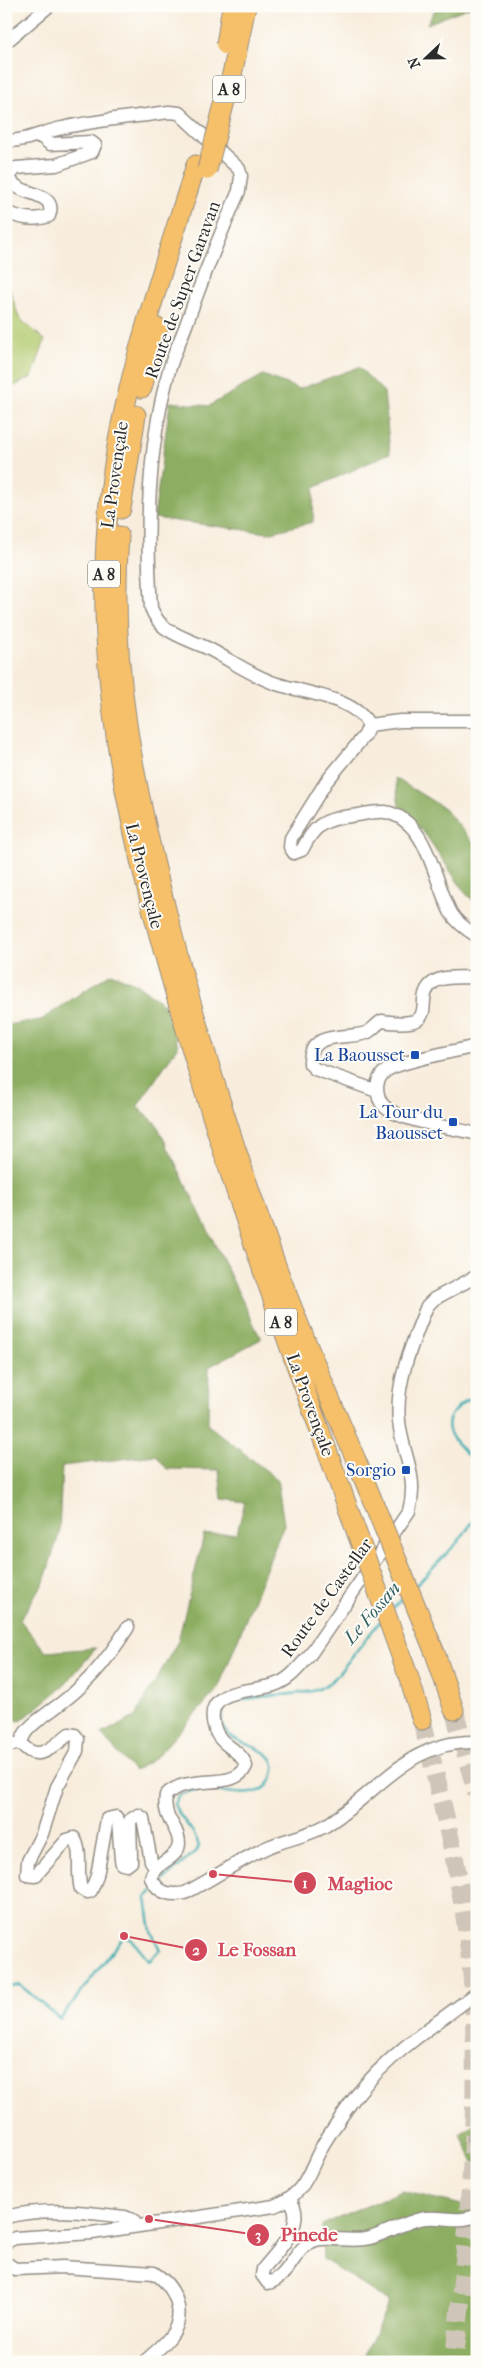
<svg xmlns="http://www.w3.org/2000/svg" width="483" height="2368" viewBox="0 0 483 2368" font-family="'IM FELL French Canon',serif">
<rect width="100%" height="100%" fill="#fdfcf7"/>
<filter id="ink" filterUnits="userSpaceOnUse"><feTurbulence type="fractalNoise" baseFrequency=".02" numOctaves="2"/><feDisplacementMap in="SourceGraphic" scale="10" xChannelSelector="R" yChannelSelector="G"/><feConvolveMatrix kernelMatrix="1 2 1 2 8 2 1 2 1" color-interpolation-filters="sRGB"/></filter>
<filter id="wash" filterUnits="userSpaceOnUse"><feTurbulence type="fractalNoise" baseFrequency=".0096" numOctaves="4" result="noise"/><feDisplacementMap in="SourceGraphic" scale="20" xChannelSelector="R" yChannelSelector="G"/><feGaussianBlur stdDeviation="1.12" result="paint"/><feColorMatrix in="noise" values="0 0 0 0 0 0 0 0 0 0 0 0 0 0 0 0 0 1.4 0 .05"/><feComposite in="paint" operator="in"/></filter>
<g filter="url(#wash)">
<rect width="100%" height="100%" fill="#f8eddd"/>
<path fill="#b2ca6f" stroke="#6e7a4d" d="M6,278L19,318L45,340L32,377L6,390Z"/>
<path fill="#8dae62" stroke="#5c6c46" d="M437,6H472L427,24Z
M359,367L384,392L390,453L314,488L313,522L268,533L154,518L170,402L209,406L263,375L299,389Z
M395,778L444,808L477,847V904L466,894L425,834L399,807Z
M111,973L137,984L165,1005L178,1046L137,1107L156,1123L261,1339L209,1367L208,1425L277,1479L284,1524L218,1689L155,1758L134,1771L101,1734L135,1717L178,1641L204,1535L237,1533L245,1502L222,1499L219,1470L167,1469L156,1455L62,1466L59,1534L44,1582L20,1620L46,1652L96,1648L65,1685L21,1721L6,1718V1025L41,1020Z
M477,2123V2168L460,2134Z
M402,2191L475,2208L477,2204V2362H362L389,2302L323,2259L322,2225Z"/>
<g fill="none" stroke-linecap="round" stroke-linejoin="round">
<path stroke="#3caeb4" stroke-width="2.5" d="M477,1397C467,1399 460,1404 454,1411C435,1434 468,1450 477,1467
M415,1586L457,1543L477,1516
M392,1609L404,1597
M160,1884C172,1870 188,1861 199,1847C196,1829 180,1821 174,1804L178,1796C187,1791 197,1789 207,1790C230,1791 269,1805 274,1770C278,1743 224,1748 222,1722C221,1718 221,1712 223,1707C231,1696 298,1696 316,1690C323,1688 329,1683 335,1678L381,1620
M6,1988L20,1985L60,2019L124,1936L132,1940L149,1961L160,1950L151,1931L146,1898L154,1890"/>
</g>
</g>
<g filter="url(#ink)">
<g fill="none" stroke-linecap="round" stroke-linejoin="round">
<path stroke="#cfc6b9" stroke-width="19" stroke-dasharray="19 9" stroke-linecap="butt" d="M454,1710L477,1794
M422,1720C445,1815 470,1909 474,2006C479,2126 467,2244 454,2362"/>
<g stroke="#928c84" stroke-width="15">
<path id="minor" d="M6,42L49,6
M6,141C29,141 41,132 62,128C97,120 134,117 169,112L179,113L239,169L241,176L239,191C220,235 202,279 186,325C180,341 172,358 168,374C147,451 146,530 151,608C154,615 158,622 164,627C177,637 195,642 209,649C232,661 252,676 277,684C305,693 355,698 369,725
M6,212C19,218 35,221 49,216C59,189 14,198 9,176L16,168L56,165L92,152L95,145L91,142L50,144L40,136
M369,725L365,735L326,782L291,838L290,847L294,853L302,850C314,826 323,819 351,816C361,815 375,811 385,812C428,819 434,882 451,913C457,923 467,930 477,936
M369,725L400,721H477
M477,1048L472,1047C452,1052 402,1061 387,1070C381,1074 378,1080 377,1086C377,1093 379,1102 385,1107C400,1121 455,1128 477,1134
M377,1091L315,1069L310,1064C309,1029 346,1040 366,1033C372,1031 376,1024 382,1021C447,1030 409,999 434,982C444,975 464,978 477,977
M477,1276L434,1299L427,1306C413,1341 395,1382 399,1421C402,1454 419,1476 409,1511L309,1656C299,1667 290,1680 274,1685C250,1693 201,1687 215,1729C220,1746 241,1749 246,1766C235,1792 189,1772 166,1795C162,1820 179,1826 179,1843C179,1860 153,1862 151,1878C158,1893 170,1896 185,1893C213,1879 239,1860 268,1847C286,1839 308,1836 325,1826C378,1794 408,1739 477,1742
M128,1627C105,1664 85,1687 49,1712C37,1721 24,1729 21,1743C37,1765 54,1746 69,1734L75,1735L78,1739L77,1751L57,1787L42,1834L28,1861L27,1875L35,1876L67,1840L74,1838C83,1852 76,1873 81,1889L88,1892L91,1891L97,1876L107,1819L116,1817L118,1820L121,1860L122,1864L127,1865L131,1862V1857L130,1820L138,1815L143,1818L151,1861L156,1868
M6,1746L21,1743
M477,2128L475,2139L477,2148
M290,2200C308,2224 277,2251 263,2269L262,2275L268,2283C291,2277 294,2246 316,2240C331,2236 351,2243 370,2238C387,2233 403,2223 420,2219C439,2214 458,2225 477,2215
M6,2217C44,2207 86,2212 125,2217L133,2220L136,2226
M6,2242L15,2238L92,2233L274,2206C307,2194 308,2171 324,2143C334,2127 345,2111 356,2096C390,2053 434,2025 477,1993
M6,2263L15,2269L63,2267L154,2273C175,2286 188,2314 170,2337C163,2346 153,2354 144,2362"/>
</g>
<g stroke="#928c84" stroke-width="21">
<path id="highway" d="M196,165C162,273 123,381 110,494C89,675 133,850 184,1023C228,1176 281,1325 336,1475
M142,388L158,328
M121,509L136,415
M119,536C109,664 135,789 167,913C197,1032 235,1152 277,1268C301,1333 329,1396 356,1460
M435,1653L454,1710
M409,1678L422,1720"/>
</g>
<use href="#minor" stroke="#fff" stroke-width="12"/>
<use href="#highway" stroke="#f6c06b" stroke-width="19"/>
<g stroke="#928c84" stroke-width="21" stroke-linecap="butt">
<path id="highway-bridge" d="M226,45L232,6
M207,170L233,70L246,6
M356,1460L435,1653
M336,1475L409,1678"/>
</g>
<use href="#highway-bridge" stroke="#f6c06b" stroke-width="19"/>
</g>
</g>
<g fill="#1a4fb4" stroke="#fdfcf7" stroke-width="2">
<rect x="410" y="1050" width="10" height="10" rx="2.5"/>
<rect x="448" y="1117" width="10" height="10" rx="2.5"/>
<rect x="401" y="1465" width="10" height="10" rx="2.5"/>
</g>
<g text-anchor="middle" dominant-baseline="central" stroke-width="4" stroke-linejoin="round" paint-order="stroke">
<g fill="#fdfcf7" stroke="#6a6a68" stroke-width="1">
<rect x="213" y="75.5" width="32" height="27" rx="4"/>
<rect x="88" y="560.5" width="32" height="27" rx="4"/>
<rect x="265" y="1308.5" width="32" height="27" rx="4"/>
</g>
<g font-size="16" font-weight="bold" fill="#2b2b2b">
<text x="229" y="89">A 8</text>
<text x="104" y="574">A 8</text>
<text x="281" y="1322">A 8</text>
</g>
<g font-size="18" fill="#2b2b2b" stroke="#fdfcf7">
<text transform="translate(183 290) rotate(-70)">Route de Super Garavan</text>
<text transform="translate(115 475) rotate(-82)">La Provençale</text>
<text transform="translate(144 876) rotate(76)">La Provençale</text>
<text transform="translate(310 1405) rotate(70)">La Provençale</text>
<text transform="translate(327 1598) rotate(-54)">Route de Castellar</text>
</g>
<g font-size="18" fill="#164399" stroke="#fdfcf7" text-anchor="end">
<text x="405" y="1055">La Baousset</text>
<text x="443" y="1112">La Tour du<tspan x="443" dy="21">Baousset</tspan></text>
<text x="396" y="1470">Sorgio</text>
</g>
<g font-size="19" font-style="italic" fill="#325f62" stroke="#fdfcf7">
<text transform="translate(372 1613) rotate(-49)">Le Fossan</text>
</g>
</g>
<path fill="none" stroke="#d1495b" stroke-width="2" d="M213 1874L305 1883M124 1936L196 1950M149 2219L258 2235"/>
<g fill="#d1495b" stroke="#fdfcf7" stroke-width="2">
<circle cx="213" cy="1874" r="5"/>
<circle cx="124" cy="1936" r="5"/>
<circle cx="149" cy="2219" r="5"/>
<circle cx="305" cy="1883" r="12"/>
<circle cx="196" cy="1950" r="12"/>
<circle cx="258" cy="2235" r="12"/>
</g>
<g font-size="15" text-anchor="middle" font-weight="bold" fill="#fff">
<text x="305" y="1888">1</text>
<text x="196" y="1955">2</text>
<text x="258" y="2240">3</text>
</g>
<g font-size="19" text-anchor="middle" font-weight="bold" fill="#d1495b" stroke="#fdfcf7" stroke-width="4" stroke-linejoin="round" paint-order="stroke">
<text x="360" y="1890">Maglioc</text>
<text x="257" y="1956">Le Fossan</text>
<text x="309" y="2241">Pinede</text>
</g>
<rect width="483" height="2368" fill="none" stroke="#fdfcf7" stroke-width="25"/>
<g transform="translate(426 58) rotate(248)" stroke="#fdfcf7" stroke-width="4" paint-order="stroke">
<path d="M0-4L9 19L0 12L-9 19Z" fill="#2b2b2b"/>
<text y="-8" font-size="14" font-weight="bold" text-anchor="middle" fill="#2b2b2b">N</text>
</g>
</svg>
